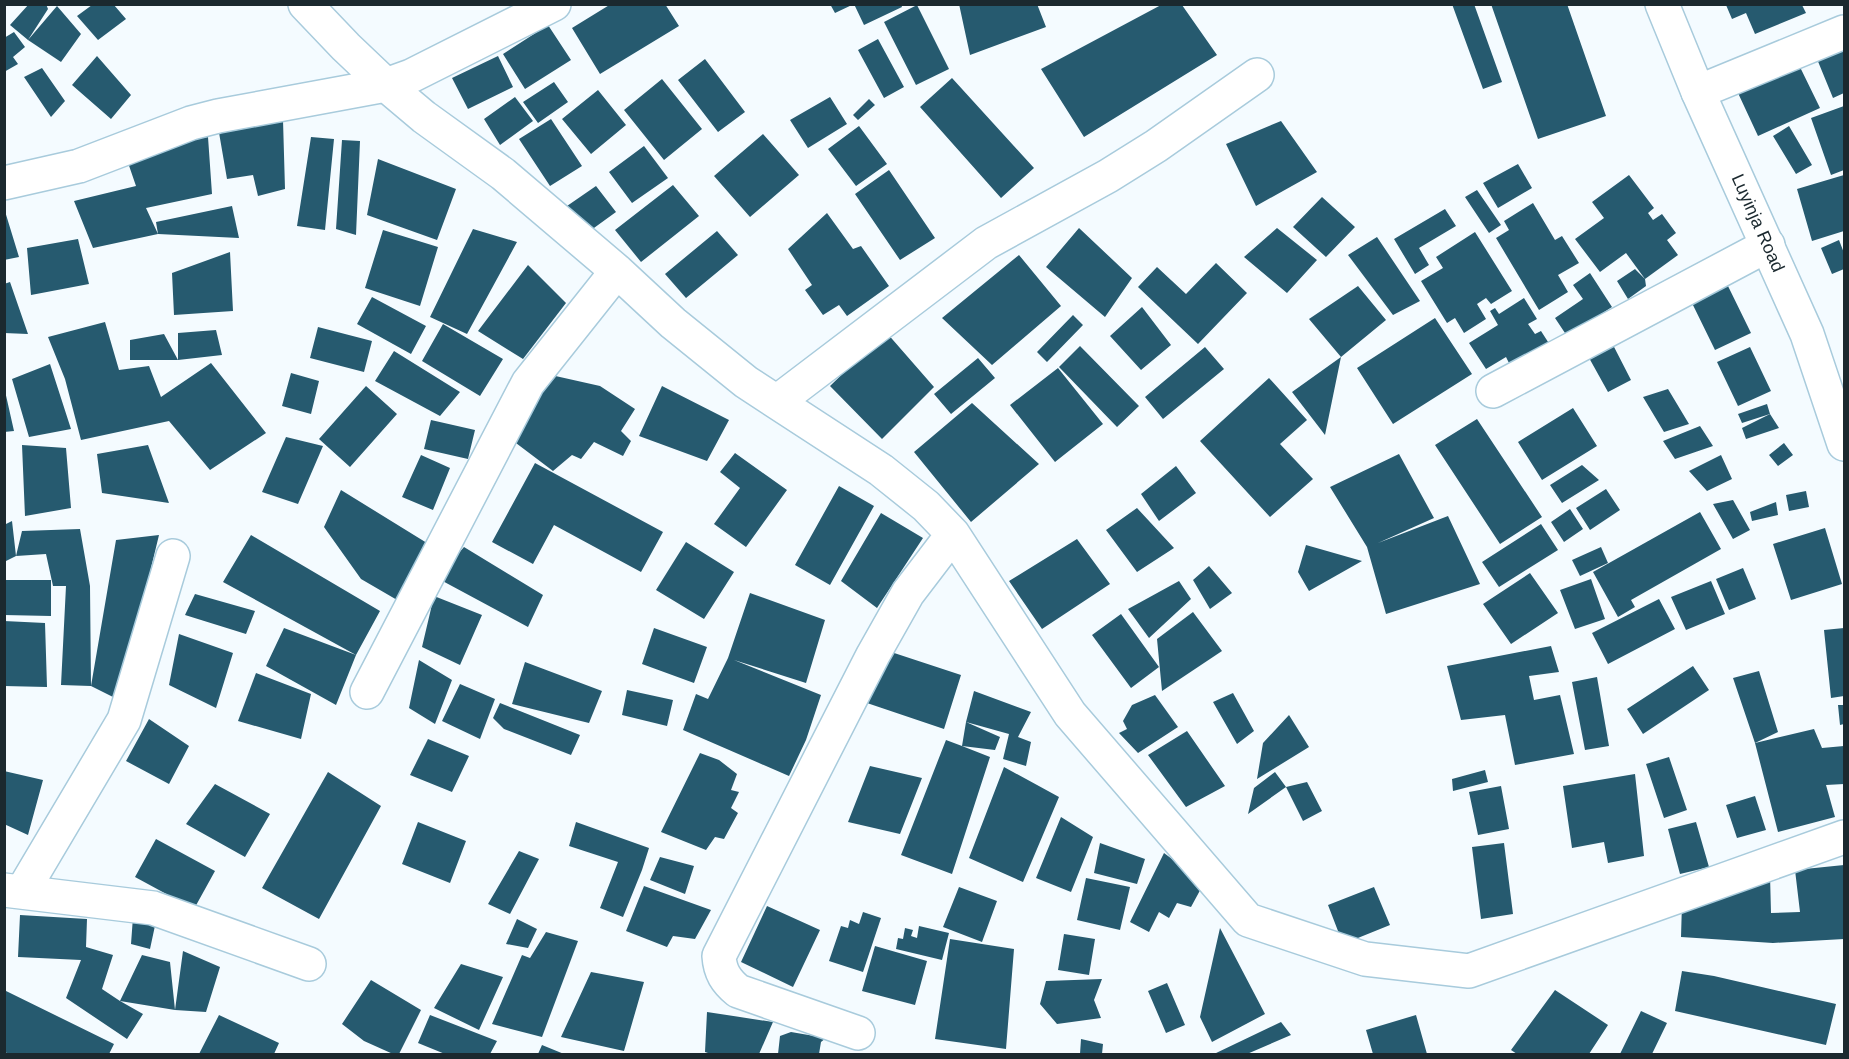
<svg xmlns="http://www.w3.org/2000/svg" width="1849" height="1059" viewBox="0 0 1849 1059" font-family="Helvetica,sans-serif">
<rect width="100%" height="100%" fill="#f4fbff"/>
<path fill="#265a6f" d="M29,4H46L48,9L28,40L57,6L81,34L61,62L28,40L10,25Z
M611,4H665L679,26L600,74L572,28Z
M830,4H854L835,13Z
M854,4H901L902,7L864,25Z
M959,4H1037L1046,27L970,55Z
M1452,4H1474L1502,82L1483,89Z
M1491,4H1567L1606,116L1538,139Z
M92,5H114L126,19L98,40L77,16Z
M917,5L949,69L916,85L884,22Z
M1161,5H1182L1217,55L1084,137L1041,69Z
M1726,5H1802L1806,13L1755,34L1746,13L1732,19Z
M548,25L571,60L525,89L503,54Z
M14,32L25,47L13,57L18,64L4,72V38Z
M878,39L904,87L884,98L858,50Z
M1844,48V93L1833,98L1817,59Z
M97,56L131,95L111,119L72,85Z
M498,56L513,87L468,109L452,78Z
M705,59L745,112L718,132L678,80Z
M1799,65L1820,108L1758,136L1738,93Z
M42,68L65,101L51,117L24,77Z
M952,78L1034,168L1001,198L920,107Z
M662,79L702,129L664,160L624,110Z
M554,82L568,102L538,123L523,102Z
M598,90L626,125L591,154L562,119Z
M515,97L533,121L500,145L484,119Z
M830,97L847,124L808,148L790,120Z
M869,99L875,105L858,120L853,115Z
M1844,106V170L1831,175L1811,118Z
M551,119L582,166L550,186L519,139Z
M283,120L285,189L258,196L253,175L227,179L217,121Z
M1281,121L1317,172L1256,206L1226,144Z
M859,126L887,164L856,186L828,149Z
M1789,126L1812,165L1796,174L1773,136Z
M763,134L799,175L750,217L714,176Z
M208,137L212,194L146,208L158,234L156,222L232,206L239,238L158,234L93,248L74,201L136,186L124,151Z
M311,137L334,139L325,230L297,226Z
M342,140L360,141L356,235L336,229Z
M644,146L668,178L632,203L609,172Z
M378,159L456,189L437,240L367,215Z
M1518,164L1532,188L1498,208L1483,183Z
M889,170L935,238L900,260L855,194Z
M1629,175L1654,208L1648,213L1653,220L1662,214L1676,233L1667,240L1678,255L1645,279L1646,286L1628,299L1617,281L1635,269L1645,279L1626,253L1600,272L1575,239L1604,218L1592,202Z
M1844,175V231L1812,241L1797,189Z
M673,185L699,216L641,262L615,230Z
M596,186L616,212L587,233L567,206Z
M1477,190L1501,225L1489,233L1465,197Z
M1322,197L1355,227L1326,257L1293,227Z
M1533,203L1555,240L1562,236L1579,263L1558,275L1568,292L1539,310L1496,238L1509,230L1504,221Z
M4,208L19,257L4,260Z
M1445,209L1456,226L1419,248L1429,265L1415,274L1394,239Z
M827,213L853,249L861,246L889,286L847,316L839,305L823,315L805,290L812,285L788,249Z
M1079,228L1132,278L1105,317L1046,267Z
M1277,228L1317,260L1287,293L1244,257Z
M473,229L517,242L467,334L430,317Z
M383,230L438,247L420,306L365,288Z
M717,231L738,255L686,298L665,274Z
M1475,232L1512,291L1491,304L1486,298L1477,304L1486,319L1464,333L1455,318L1447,323L1421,281L1443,268L1436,257Z
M1377,237L1420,301L1393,315L1348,255Z
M78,239L89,284L31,295L27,248Z
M1839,240L1844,253V269L1832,274L1821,248Z
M230,252L233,311L174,315L172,273Z
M1019,255L1061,306L992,365L942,318Z
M1216,263L1247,293L1198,344L1138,287L1157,267L1186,294Z
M528,265L566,303L523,359L478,331Z
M1590,273L1612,307L1567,336L1555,318L1583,299L1573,285Z
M10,282L28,334L4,333V284Z
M1727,284L1751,333L1715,350L1691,301Z
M1358,286L1386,320L1341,357L1309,319Z
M372,297L426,326L411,354L357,324Z
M1524,298L1537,319L1528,324L1535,334L1541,331L1550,345L1512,369L1506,357L1486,369L1469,343L1498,325L1490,311L1495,308L1499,314Z
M1142,307L1171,345L1141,370L1110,336Z
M1073,315L1083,325L1047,362L1037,352Z
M1435,318L1472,374L1393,424L1357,368Z
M105,322L119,370L149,366L161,397L211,363L266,433L210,470L169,421L81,440L65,379L48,337Z
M443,324L503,359L480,396L422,361Z
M318,327L372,341L364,372L310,358Z
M216,330L222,355L178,360V333Z
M886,332L934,387L882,439L830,386Z
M164,334L178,360H130V340Z
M1612,343L1631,380L1608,392L1588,356Z
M1080,346L1139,406L1117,427L1059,367Z
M1205,347L1224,369L1163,419L1145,397Z
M1750,347L1771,391L1738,406L1717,362Z
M394,351L460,392L440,416L375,381Z
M1341,357L1325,435L1292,392Z
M978,358L995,378L951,414L934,394Z
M50,364L71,429L29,437L12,379Z
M1058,368L1103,424L1055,462L1010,405Z
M291,373L319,381L311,414L282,406Z
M551,375L600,386L635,409L621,431L631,441L623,456L594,442L581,459L572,455L553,471L508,437Z
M1269,378L1307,420L1280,444L1313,479L1270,517L1200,441Z
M366,386L397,414L350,467L319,439Z
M662,386L729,420L707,461L639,436Z
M1668,389L1689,424L1664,432L1643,397Z
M4,391H5L14,431L4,432Z
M972,403L1039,464L971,522L914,452Z
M1767,404L1770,414L1742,423L1738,414Z
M1573,408L1597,446L1542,480L1518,442Z
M1770,414L1779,428L1746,439L1742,428Z
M1477,419L1542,517L1500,544L1435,445Z
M431,420L475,430L468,459L424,449Z
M1700,426L1713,446L1675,459L1663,441Z
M286,437L323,446L298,504L262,492Z
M1784,443L1793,455L1778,466L1769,455Z
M22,445L66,448L71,508L25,516Z
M148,445L169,503L102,493L97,454Z
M735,453L787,490L746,547L714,524L740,488L720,472Z
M1399,454L1434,518L1378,543L1448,516L1480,584L1386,614L1367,547L1330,487Z
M421,455L450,468L433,510L402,497Z
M1721,455L1732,479L1707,491L1689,471Z
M535,463L663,532L641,572L554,525L533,564L492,542Z
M1582,465L1599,480L1562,503L1550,485Z
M1176,466L1196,493L1159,521L1141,494Z
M839,486L874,506L830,585L795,565Z
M1606,489L1620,510L1590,530L1576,508Z
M341,490L435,548L404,604L361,579L324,527Z
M1806,491L1809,507L1789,511L1786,495Z
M1733,500L1750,530L1733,539L1713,504Z
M1776,502L1778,515L1752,521L1750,512Z
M1137,508L1174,548L1137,572L1106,530Z
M1570,509L1583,529L1564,542L1551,522Z
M1700,512L1721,549L1631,600L1635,607L1618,617L1593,572Z
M881,513L923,538L877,608L841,581Z
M12,521L16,556L4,562V525Z
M1541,524L1558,550L1499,587L1482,562Z
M1825,528L1842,584L1791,600L1773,544Z
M80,529L90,586L91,686L61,685L66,586H53L46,554L16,556L22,531Z
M159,535L119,700L91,686L116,540Z
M251,535L380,611L356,655L223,582Z
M1077,539L1110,584L1042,629L1009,581Z
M686,542L734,572L704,619L656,590Z
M1306,545L1362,561L1309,591L1298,572Z
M464,547L543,595L528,627L437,578Z
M1601,547L1608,563L1580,576L1572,560Z
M1209,566L1232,593L1210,609L1193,580Z
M1743,568L1756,599L1729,610L1716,579Z
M1530,573L1558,613L1511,644L1483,604Z
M1591,579L1605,619L1575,629L1560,590Z
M4,580H51V616L4,615Z
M1179,581L1191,599L1149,638L1128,609Z
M1711,581L1725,614L1686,630L1671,597Z
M750,593L825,620L806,683L734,660L821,695L806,740L789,776L683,730L696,694L708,699L728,658Z
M195,594L255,611L246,634L185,615Z
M434,596L482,615L460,665L422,647Z
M1659,599L1675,629L1608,664L1592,633Z
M1193,612L1222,651L1162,691L1157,639Z
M1121,614L1159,667L1131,688L1092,635Z
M4,621L45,623L47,687L4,686Z
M284,628L356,655L336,705L266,666Z
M654,628L707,647L694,683L642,664Z
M1844,628V696L1831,698L1824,630Z
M179,634L233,653L216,708L169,685Z
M1551,646L1559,672L1529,676L1534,700L1560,695L1574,754L1515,765L1505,715L1461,720L1447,666Z
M882,649L961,675L944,729L864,702Z
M419,660L452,680L435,724L409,708Z
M525,662L602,691L589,723L512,704Z
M1693,666L1709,690L1643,734L1627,709Z
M1759,671L1778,732L1755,743L1733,678Z
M256,673L311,694L301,739L238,721Z
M1597,677L1609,746L1585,750L1572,682Z
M460,684L495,699L480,739L442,721Z
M627,690L673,700L667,726L622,715Z
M974,691L1031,712L1018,737L1031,742L1026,766L1003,759L1009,734L966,722Z
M1233,693L1254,731L1237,744L1213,702Z
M1155,695L1178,727L1138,753L1119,733L1127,729L1123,721L1132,705Z
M500,703L580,735L571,755L504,729L493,718Z
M1838,705H1844V724L1840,725Z
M1289,715L1309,747L1257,779L1263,743Z
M149,719L189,746L169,784L126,761Z
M966,722L1000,737L995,750L962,746L990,757L952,874L901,855L946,740L962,746Z
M1814,729L1822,748L1844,746V784L1826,785L1835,817L1778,832L1755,743Z
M1187,731L1225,786L1186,807L1148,755Z
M428,739L469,756L452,792L410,775Z
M700,753L719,760L737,774L731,790L739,792L731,808L738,813L724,839L715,837L706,850L661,832Z
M1669,757L1687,810L1664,818L1646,764Z
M870,766L922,778L900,834L848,822Z
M1004,767L1059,797L1023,882L969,858Z
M1485,770L1488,782L1453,791L1452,779Z
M4,771L43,780L28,835L4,824Z
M328,772L381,806L319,919L262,888Z
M1275,772L1286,787L1248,814L1254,788Z
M1635,774L1644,856L1608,863L1604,842L1572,848L1563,786Z
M1307,782L1322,811L1303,821L1286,787Z
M215,784L270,814L245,857L186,824Z
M1501,786L1509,829L1478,835L1469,792Z
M1755,796L1766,830L1737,838L1726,805Z
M1061,817L1093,837L1071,892L1036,878Z
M418,822L466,841L450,883L402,864Z
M576,822L649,848L642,870L623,917L600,908L618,862L569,846Z
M1696,822L1709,867L1680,874L1668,829Z
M156,839L215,871L194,909L135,877Z
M1100,843L1145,859L1137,884L1094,873Z
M1504,843L1513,914L1481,919L1472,847Z
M519,851L539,859L510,914L488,904Z
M1164,853L1204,883L1191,907L1177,903L1169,918L1159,912L1149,932L1130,922Z
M660,857L694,866L685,894L650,880Z
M1844,865V939L1773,943L1681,937L1682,903L1770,875L1771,913L1800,912L1795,870Z
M1086,878L1130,887L1120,930L1077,920Z
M644,886L711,910L695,939L673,936L667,947L626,931Z
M959,887L997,901L982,942L943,927Z
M1374,887L1390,925L1343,944L1328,905Z
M767,906L820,930L793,987L741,962Z
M863,912L881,918L863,972L829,961L841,926L848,928L850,920L859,924Z
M20,915L87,919L86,947L113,955L102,989L120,1001L142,955L170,962L175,1010L120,1001L143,1014L127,1039L66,998L81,960L18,957Z
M133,917L156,921L150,949L131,944Z
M517,919L537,929L528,948L506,944Z
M919,926L949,933L942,960L896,949L898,938L903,939L905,928L913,930L911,936L917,938Z
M1220,928L1265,1014L1212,1042L1200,1017Z
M546,932L578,941L542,1037L492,1024L522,955L530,958Z
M1064,934L1095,939L1089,975L1058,970Z
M950,939L1014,949L1006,1049L935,1039Z
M875,946L927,961L915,1005L862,991Z
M183,951L220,967L206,1012L175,1010Z
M461,964L503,977L479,1030L434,1008Z
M1682,971L1714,976L1836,1004L1826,1045L1675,1011Z
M591,972L644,982L624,1051L561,1037Z
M1102,979L1094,1000L1101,1018L1057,1024L1040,1004L1046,981Z
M371,980L421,1010L399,1054H393L364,1041L342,1024Z
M1167,983L1185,1025L1166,1033L1148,991Z
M4,990L114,1044L109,1054H10L4,1052Z
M1555,990L1608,1025L1589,1054H1517L1511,1050Z
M1641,1011L1667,1023L1652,1054H1620Z
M707,1012L773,1022L759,1054H711L705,1052Z
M219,1015L279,1043L274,1054H199Z
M430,1015L497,1041L490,1054H445L418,1043Z
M1416,1015L1427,1054H1373L1366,1030Z
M1281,1022L1291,1035L1247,1054H1214Z
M791,1032L826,1038L821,1042L819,1054H778L780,1036Z
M1081,1039L1103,1044L1102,1054H1080Z
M542,1045L564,1054H538Z"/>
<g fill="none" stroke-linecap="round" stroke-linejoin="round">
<g stroke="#a8cbdc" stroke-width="36">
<path id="minor" d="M305,4L346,47L386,85L424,117L503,174L617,271L673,323L746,382L881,470L926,506L953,534L1070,714L1248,920L1365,959L1469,971L1844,837
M1698,92L1844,32
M4,183L79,166L191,123L218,116L386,85L411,76L554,4
M1493,391L1768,245
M778,401L986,243L1108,176L1156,146L1257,75
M367,692L528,383L617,271
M4,890L153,908L309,964
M22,892L124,720L173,556
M858,1033L738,991C726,981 720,972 719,956L873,655L908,593L953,534"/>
</g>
<g stroke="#a8cbdc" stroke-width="36">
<path id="tertiary" d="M1662,4L1698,92L1807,334L1844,444"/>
</g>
<use href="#minor" stroke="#fff" stroke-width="33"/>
<use href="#tertiary" stroke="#fff" stroke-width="33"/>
</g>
<g text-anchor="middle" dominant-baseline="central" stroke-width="6" stroke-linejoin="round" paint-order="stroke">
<g font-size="18" fill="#1b292f" stroke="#fff">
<text transform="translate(1758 223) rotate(66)">Luyinja Road</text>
</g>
</g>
<rect width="1849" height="1059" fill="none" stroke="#1b292f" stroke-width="12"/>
</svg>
